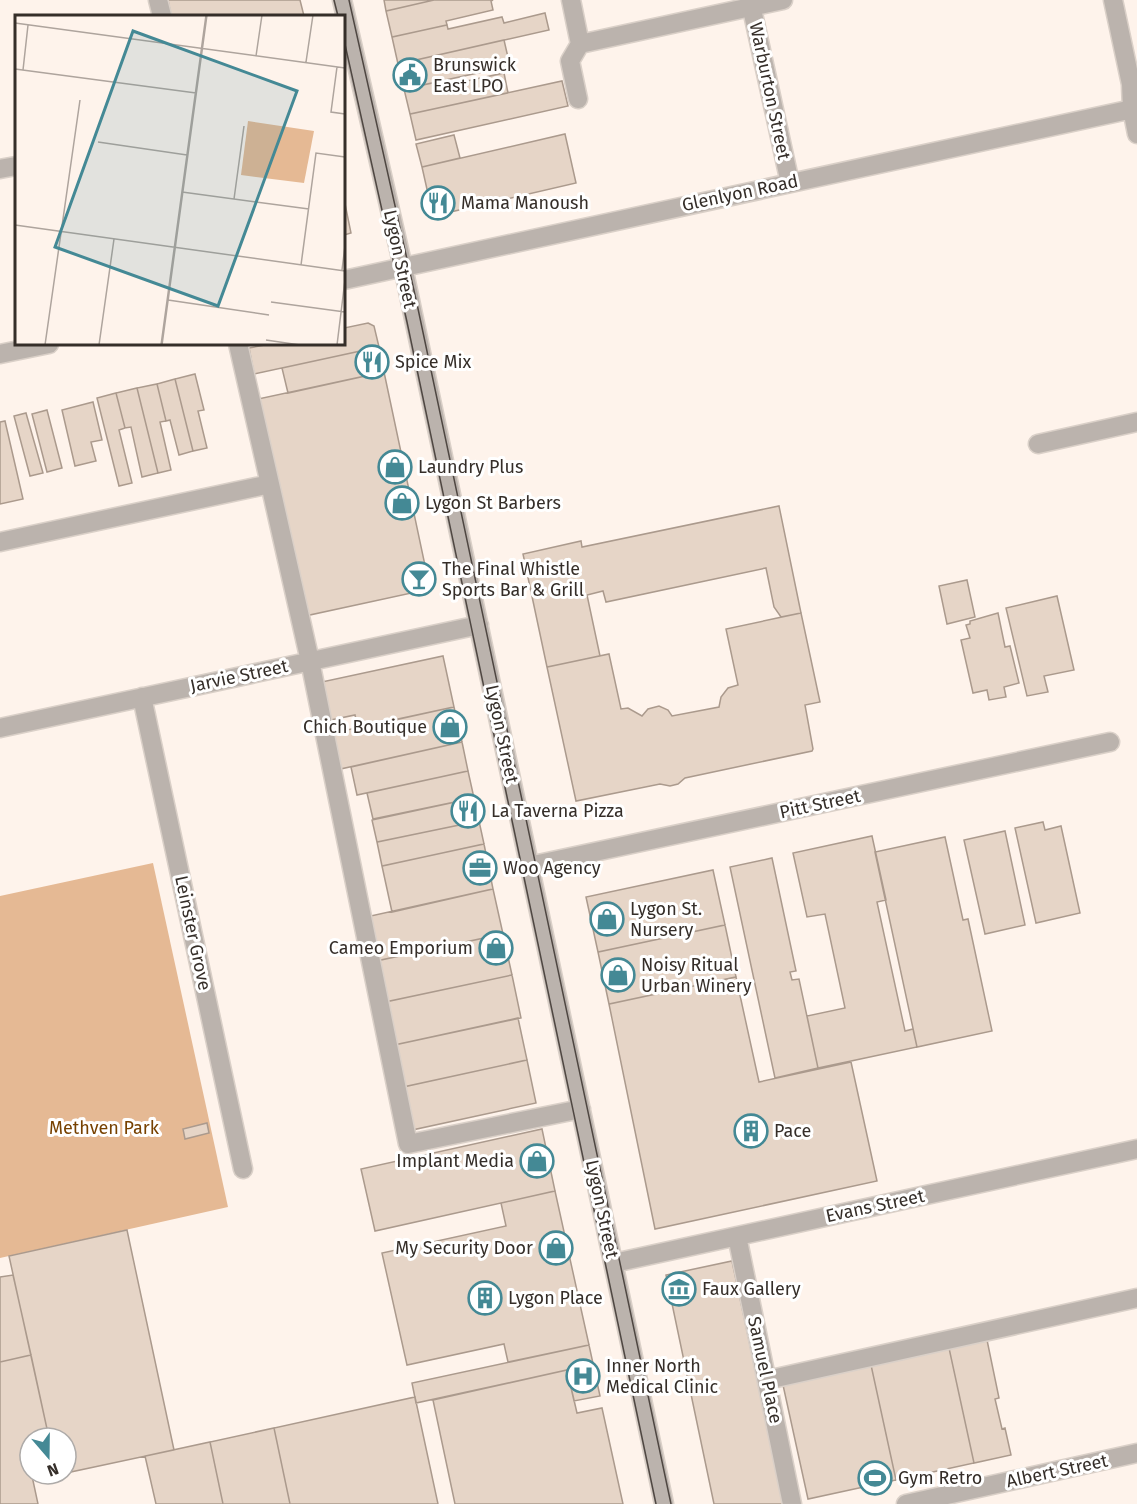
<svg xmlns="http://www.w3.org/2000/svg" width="1137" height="1504" viewBox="0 0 1137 1504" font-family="'Fira Sans',sans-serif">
<rect width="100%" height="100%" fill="#fef3eb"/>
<path fill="#e5b994" d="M153,863L228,1207L0,1258V896Z"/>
<path fill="#e6d5c7" stroke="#ab9a8d" stroke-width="1.5" d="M168,0H300L304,16H171Z
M384,0H434L386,11Z
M434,0H493L491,1L493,10L446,21L447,25L392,37L386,11Z
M545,13L549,30L398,64L392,37L447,25L448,29L502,17L504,23Z
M504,40L510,66L404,89L398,64Z
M504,73L508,93L410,114L404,89L442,81L444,86Z
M562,81L568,106L416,140L410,114Z
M565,134L576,183L433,216L422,167Z
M454,135L460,158L422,167L416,144Z
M344,199L351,233L344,235Z
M368,323L374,326L379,347L254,374L249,348L270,344H344V328Z
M379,347L384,372L288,393L282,368Z
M384,372L430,589L305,616L258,399Z
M195,374L204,410L198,411L207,448L193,451L175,379Z
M175,379L193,451L179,455L170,420L166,421L157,384Z
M157,384L166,421L160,422L171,470L158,473L137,388Z
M137,388L158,473L142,477L131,427L125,428L116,393Z
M116,393L125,428L119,430L132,483L119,486L97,398Z
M93,402L102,440L91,442L96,461L75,466L62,410Z
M47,410L62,468L47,472L32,414Z
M26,413L43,473L30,476L14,416Z
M5,421L23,499L0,504V422Z
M779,506L801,613L781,617L774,607L766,568L606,602L603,591L587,595L600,656L547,667L523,554L581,541L582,547Z
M967,580L975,617L947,624L939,586Z
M1057,596L1074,670L1044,676L1048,692L1027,696L1006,608Z
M801,613L820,702L805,705L813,749L812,751L685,778L678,784L670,786L660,784L576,801L547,667L609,654L621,709L628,708L642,716L648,709L659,706L668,710L672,716L719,707L721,697L728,688L738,685L726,629Z
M998,613L1005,647L1010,646L1019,683L1004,687L1006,697L989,700L987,690L973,693L961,640L970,638L966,625L970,624V621Z
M443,656L454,707L358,728L355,715L326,721L317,683Z
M454,707L462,742L336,770L328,734Z
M462,742L468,771L357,795L351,767Z
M468,771L474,798L373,819L367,793Z
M474,798L479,821L377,842L372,820Z
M479,821L484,844L382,866L377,842Z
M1043,822L1045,830L1061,826L1080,913L1036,923L1015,828Z
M1005,831L1025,925L985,934L964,840Z
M872,836L886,900L877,902L905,1031L913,1029L917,1047L818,1068L807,1016L845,1008L825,914L807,917L793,853Z
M945,837L963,920L968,919L992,1031L917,1047L875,852Z
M484,844L493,889L392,912L382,866Z
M772,858L796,971L790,972L792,980L799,979L818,1068L775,1078L730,867Z
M713,870L725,925L598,952L586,897Z
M493,889L503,934L376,961L366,917Z
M725,925L736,977L609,1004L598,952Z
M503,934L512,975L385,1002L376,961Z
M512,975L521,1018L394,1045L385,1002Z
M736,977L759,1082L851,1062L877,1181L655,1229L609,1004Z
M518,1018L527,1060L403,1087L394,1045Z
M527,1060L536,1103L412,1130L403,1087Z
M207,1123L209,1133L185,1139L183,1129Z
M542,1129L555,1191L375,1231L361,1169Z
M555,1191L589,1345L508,1362L504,1344L407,1365L382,1253L506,1226L501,1203Z
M127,1230L174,1450L66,1473V1438H49L9,1256Z
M732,1261L784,1504H714L666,1275Z
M13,1275L31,1355L0,1362V1277Z
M987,1340L999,1398L995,1399L1002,1429L1005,1428L1011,1455L974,1463L949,1348Z
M589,1345L600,1396L574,1401L567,1370L416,1403L412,1383Z
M949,1348L974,1463L896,1480L871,1365Z
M31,1355L49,1438H30V1474H44L32,1476L38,1504H0V1362Z
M871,1365L896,1480L808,1499L783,1385Z
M567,1370L577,1413L602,1408L623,1504H455L433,1400Z
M415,1397L438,1504H290L274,1428Z
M274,1428L290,1504H223L210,1442Z
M210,1442L223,1504H156L145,1456Z"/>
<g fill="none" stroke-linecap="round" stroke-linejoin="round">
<g stroke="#dad0c8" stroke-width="21">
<path id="minor" d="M158,0L162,16
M342,0L403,267L664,1504
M571,0L580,44L570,61L578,99
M750,0L790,183
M1113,0L1131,84L1132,109L1137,134
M580,44L783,0
M0,169L16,166
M344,280L1137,108
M238,344L270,484
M0,354L49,344
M1038,444L1137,422
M0,542L270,484L310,661L408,1144L581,1109
M142,697L243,1169
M0,728L479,625
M529,866L1110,742
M737,1236L792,1504
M614,1263L1137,1149
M767,1380L1137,1298
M906,1504L1137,1453"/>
</g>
<use href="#minor" stroke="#bbb3ad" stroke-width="18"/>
<path stroke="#4f4742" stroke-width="1.5" d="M334,0L338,16
M349,0L417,304L671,1504
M344,40L407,322L656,1504"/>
</g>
<defs>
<g id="civic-ring" transform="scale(1.725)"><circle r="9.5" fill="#fff" stroke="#448995" stroke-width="1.5"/><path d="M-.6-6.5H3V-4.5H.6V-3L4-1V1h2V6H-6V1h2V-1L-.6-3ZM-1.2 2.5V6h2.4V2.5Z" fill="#448995"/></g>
<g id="restaurant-ring" transform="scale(1.725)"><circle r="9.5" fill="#fff" stroke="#448995" stroke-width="1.5"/><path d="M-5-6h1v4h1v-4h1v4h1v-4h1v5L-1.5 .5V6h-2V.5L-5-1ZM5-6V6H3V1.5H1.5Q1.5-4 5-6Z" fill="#448995"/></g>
<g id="shop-ring" transform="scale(1.725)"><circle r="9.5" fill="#fff" stroke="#448995" stroke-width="1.5"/><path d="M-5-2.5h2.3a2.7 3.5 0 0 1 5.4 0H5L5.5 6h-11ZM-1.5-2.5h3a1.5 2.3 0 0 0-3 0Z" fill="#448995"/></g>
<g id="bar-ring" transform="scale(1.725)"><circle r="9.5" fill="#fff" stroke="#448995" stroke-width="1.5"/><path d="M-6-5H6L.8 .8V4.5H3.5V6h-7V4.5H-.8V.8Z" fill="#448995"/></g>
<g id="office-ring" transform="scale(1.725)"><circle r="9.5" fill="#fff" stroke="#448995" stroke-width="1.5"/><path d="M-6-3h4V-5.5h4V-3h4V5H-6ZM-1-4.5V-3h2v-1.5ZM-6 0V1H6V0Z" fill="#448995"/></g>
<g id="building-ring" transform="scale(1.725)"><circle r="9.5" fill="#fff" stroke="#448995" stroke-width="1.5"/><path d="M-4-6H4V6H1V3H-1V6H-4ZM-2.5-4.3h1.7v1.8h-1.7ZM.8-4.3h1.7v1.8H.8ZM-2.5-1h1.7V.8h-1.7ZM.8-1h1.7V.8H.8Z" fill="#448995"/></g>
<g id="museum-ring" transform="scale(1.725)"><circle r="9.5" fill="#fff" stroke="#448995" stroke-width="1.5"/><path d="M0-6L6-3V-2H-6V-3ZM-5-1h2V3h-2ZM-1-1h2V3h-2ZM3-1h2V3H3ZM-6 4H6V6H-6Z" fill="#448995"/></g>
<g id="hospital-ring" transform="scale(1.725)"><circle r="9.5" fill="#fff" stroke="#448995" stroke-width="1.5"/><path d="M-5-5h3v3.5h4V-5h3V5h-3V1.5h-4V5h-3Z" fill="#448995"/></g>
<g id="stadium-ring" transform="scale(1.725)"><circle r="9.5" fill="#fff" stroke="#448995" stroke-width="1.5"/><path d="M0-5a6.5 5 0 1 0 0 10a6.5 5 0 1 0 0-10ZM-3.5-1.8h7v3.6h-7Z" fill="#448995"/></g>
</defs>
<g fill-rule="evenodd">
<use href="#civic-ring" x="410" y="75"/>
<use href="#restaurant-ring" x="438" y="203"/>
<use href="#restaurant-ring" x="372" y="362"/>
<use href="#shop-ring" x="395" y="467"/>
<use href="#shop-ring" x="402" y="503"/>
<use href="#bar-ring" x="419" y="579"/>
<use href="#shop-ring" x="450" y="727"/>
<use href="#restaurant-ring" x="468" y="811"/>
<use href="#office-ring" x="480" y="868"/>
<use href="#shop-ring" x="607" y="919"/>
<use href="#shop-ring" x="496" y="948"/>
<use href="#shop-ring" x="618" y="975"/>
<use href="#building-ring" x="751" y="1131"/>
<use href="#shop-ring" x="537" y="1161"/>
<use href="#shop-ring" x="556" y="1248"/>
<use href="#museum-ring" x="679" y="1289"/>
<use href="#building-ring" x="485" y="1298"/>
<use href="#hospital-ring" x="583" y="1376"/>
<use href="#stadium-ring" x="875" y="1478"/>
</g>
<g text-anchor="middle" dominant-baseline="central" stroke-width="6" stroke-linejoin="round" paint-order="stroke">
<g font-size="18" fill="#352e29" stroke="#fff" text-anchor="start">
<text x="433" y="65">Brunswick<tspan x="433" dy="21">East LPO</tspan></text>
<text x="461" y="203">Mama Manoush</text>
<text x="395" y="362">Spice Mix</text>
<text x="418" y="467">Laundry Plus</text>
<text x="425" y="503">Lygon St Barbers</text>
<text x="442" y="569">The Final Whistle<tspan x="442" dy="21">Sports Bar &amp; Grill</tspan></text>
<text x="427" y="727" text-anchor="end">Chich Boutique</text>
<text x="491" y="811">La Taverna Pizza</text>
<text x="503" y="868">Woo Agency</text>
<text x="630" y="909">Lygon St.<tspan x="630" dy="21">Nursery</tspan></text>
<text x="473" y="948" text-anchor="end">Cameo Emporium</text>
<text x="641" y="965">Noisy Ritual<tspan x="641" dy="21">Urban Winery</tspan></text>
<text x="774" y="1131">Pace</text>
<text x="514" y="1161" text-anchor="end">Implant Media</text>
<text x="533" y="1248" text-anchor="end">My Security Door</text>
<text x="702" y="1289">Faux Gallery</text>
<text x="508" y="1298">Lygon Place</text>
<text x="606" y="1366">Inner North<tspan x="606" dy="21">Medical Clinic</tspan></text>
<text x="898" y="1478">Gym Retro</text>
</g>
<g font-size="18" fill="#352e29" stroke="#fff">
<text transform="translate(770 91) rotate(78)">Warburton Street</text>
<text transform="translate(740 193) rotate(-12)">Glenlyon Road</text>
<text transform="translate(400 259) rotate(78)">Lygon Street</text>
<text transform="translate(239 676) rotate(-12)">Jarvie Street</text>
<text transform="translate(502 734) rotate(78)">Lygon Street</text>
<text transform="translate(820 804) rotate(-12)">Pitt Street</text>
<text transform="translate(193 933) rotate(78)">Leinster Grove</text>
<text transform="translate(875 1206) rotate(-12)">Evans Street</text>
<text transform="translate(602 1209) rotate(78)">Lygon Street</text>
<text transform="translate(765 1370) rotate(78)">Samuel Place</text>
<text transform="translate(1057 1471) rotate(-12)">Albert Street</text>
</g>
<g font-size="18" fill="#774100" stroke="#fff">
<text x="104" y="1128">Methven Park</text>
</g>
</g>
<g transform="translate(15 15)">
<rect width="330" height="330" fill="#fef3eb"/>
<path d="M233,106L299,116L289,168L226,160Z" fill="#e5b994"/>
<path fill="none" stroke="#aea49d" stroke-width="1.5" d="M0,8L330,53M241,41L247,0M291,47L298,0M322,52L316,97L330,99M0,54L181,78M8,55L13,10M83,127L172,140M167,177L294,194M219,184L229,111M0,210L330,256M286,250L301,138L330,142M327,255L330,231M153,285L254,300M256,287L330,297M251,325L285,330M30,330L65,85M84,330L99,224M146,330L191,0M147,330L192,0M322,330L330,265"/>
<path fill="#448995" fill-opacity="0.15" stroke="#448995" stroke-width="3" d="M118,16L282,76L203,291L40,232Z"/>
<rect width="330" height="330" fill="none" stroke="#352e29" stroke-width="3"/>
</g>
<g transform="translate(48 1456) rotate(160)"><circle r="28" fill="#ffffff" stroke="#aeaba9" stroke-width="1.5"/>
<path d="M0-4.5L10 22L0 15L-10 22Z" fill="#448995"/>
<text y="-9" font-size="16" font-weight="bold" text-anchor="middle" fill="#352e29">N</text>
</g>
</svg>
